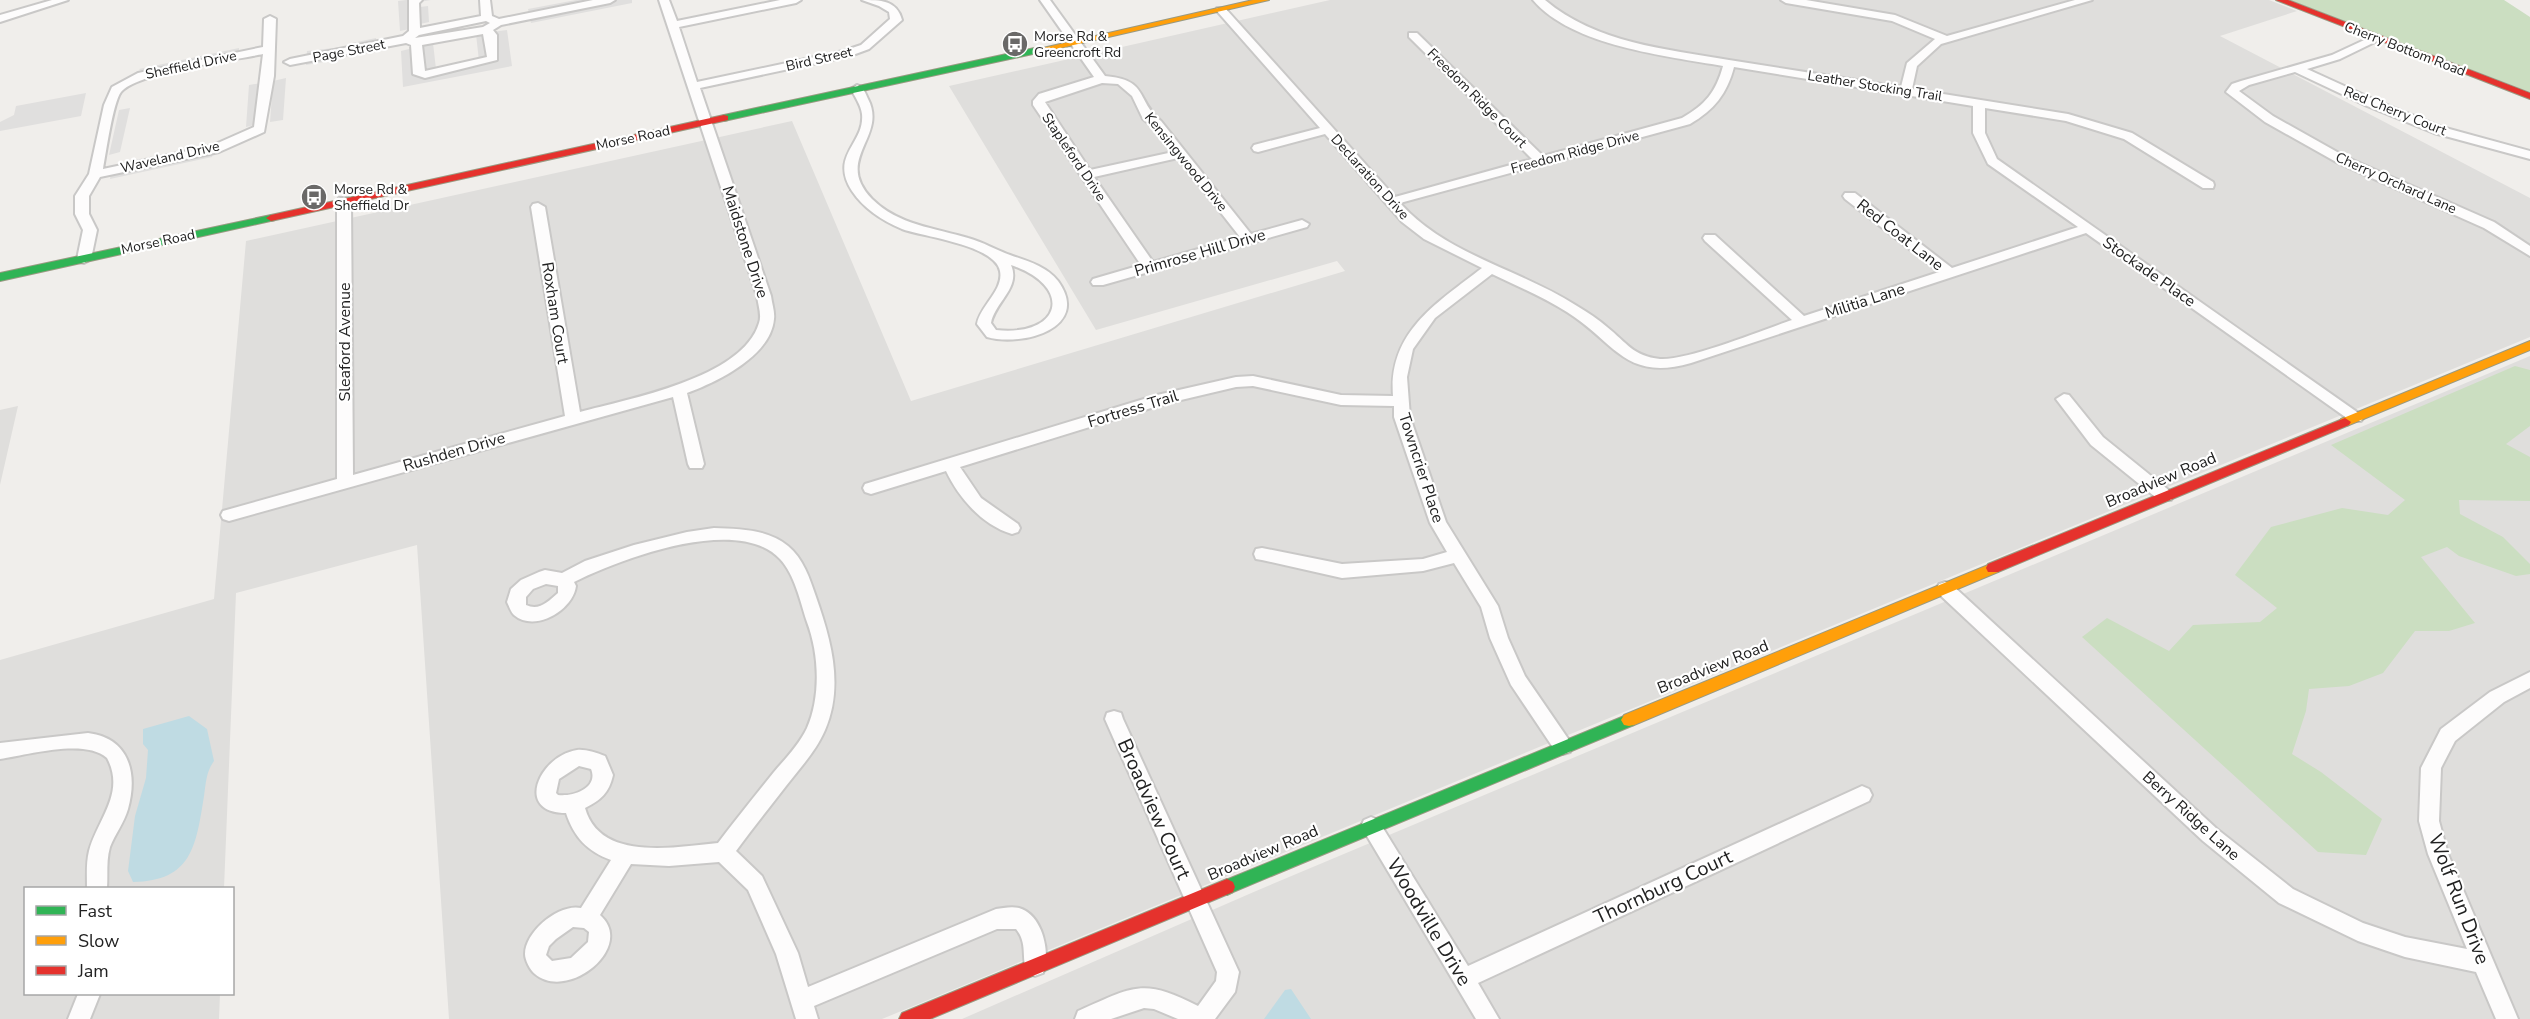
<svg xmlns="http://www.w3.org/2000/svg" width="2530" height="1019" viewBox="0 0 2530 1019" font-family="'Nunito Sans',sans-serif">
<rect width="100%" height="100%" fill="#f0eeeb"/>
<path fill="#dfdedc" d="M1330,0H2269L2297,11L2220,36L2530,198V337L882,1019H449L417,545L236,593L224,888H26V994H220L219,1019H0V660L214,599L246,241L792,121L911,401L1345,271L1337,261L1096,330L949,86Z
M2530,356V1019H962L1256,891Z
M18,406L0,485V410Z"/>
<path fill="#cbdec1" d="M2290,0H2504L2530,17V92Z
M2515,366L2530,370V426L2506,444L2530,457V501L2459,500L2460,514L2503,537L2530,564V574L2516,576L2459,556L2447,547L2421,557L2475,623L2449,631H2415L2383,673L2349,686L2309,689L2306,711L2292,754L2321,772L2382,819L2366,855L2318,852L2082,637L2107,618L2169,651L2193,625L2260,622L2277,608L2235,575L2271,527L2342,508L2388,515L2405,500L2331,445Z"/>
<path fill="#e0dfde" d="M406,0H431L419,2L420,7L428,6L429,22L420,24V27L400,31L398,1Z
M576,0H632V3L531,23L528,9Z
M507,30L512,66L403,87L401,51L433,43L436,69L479,61L476,34Z
M376,38L377,52L325,59L324,62L306,65L307,51L352,46V43Z
M239,48V53L142,72L139,69Z
M286,78L283,120L270,122L273,81Z
M261,83L259,124L246,127L249,85Z
M86,93L81,116L0,131V122L14,115L16,106Z
M130,108L120,152L109,155L119,110Z
M213,152L212,157L110,179L111,173Z"/>
<path fill="#bfdbe3" d="M189,716L207,729L214,761C206,772 206,783 204,796C196,846 192,881 133,882L128,871L135,816L146,778L148,750L143,744V729Z
M1291,989L1311,1019H1264L1285,990Z"/>
<g fill="none" stroke-linecap="round" stroke-linejoin="round">
<g stroke="#c9c8c7" stroke-width="4">
<path id="street" d="M52,0H68L0,22V15Z
M409,0H422L419,3L420,28L481,16L480,0H490L492,16L499,19L593,0H615L610,3L501,25L493,30L497,35V60L425,78L413,74L411,45L406,43L290,65L284,62L290,59L403,36L409,31ZM486,21L490,23L483,27L415,38L419,35ZM483,34L487,57L425,71L422,45Z
M659,0H669L677,21L780,0H801L796,3L679,27L697,82L843,51L861,45L890,19L889,12L879,6L862,0C880,0 897,0 902,20L869,49L850,56L700,88L771,296C772,304 775,312 774,319C771,356 717,382 687,393L704,464L702,468H690L688,464L673,397L229,521L223,519L221,515L223,511L337,479V201L339,198H349L351,201L353,475L565,416L531,207L533,204L538,203L545,207L580,412C628,399 743,378 759,323C762,315 758,305 757,296Z
M1040,0H1050L1105,76C1150,80 1135,100 1161,121L1251,234L1302,220L1309,224L1307,227L1103,285H1093L1091,282L1093,279L1141,265L1033,105V101L1039,94L1094,77ZM1102,83L1118,84L1132,96L1143,119L1153,127L1173,152L1090,170L1045,102ZM1178,158L1240,237L1153,262L1094,177Z
M1533,0H1545C1596,43 1665,49 1729,60C1786,69 1844,78 1901,87L1907,63L1935,39L1892,21L1786,3L1781,0H1806L1895,15L1947,36L2075,0H2092L1941,44L1917,66L1912,89L2068,114L2132,133L2213,182L2214,185L2213,188H2203L2124,139L2066,121L1985,108V133L1997,159L2364,417L2361,421H2351L2086,233L1691,363C1625,382 1615,342 1567,312C1543,297 1517,286 1492,274L1435,318L1413,349L1407,377L1410,417L1446,522L1498,606L1508,638L1525,676L1573,746L1570,752L1563,754L1556,752L1511,685L1490,638L1481,607L1454,563L1423,571L1342,578L1262,560L1256,559L1254,554L1256,549L1262,548L1342,564L1423,559L1447,552L1430,523L1394,417V406L1341,405L1253,386L1236,387L1164,404L960,467L981,498L1018,524L1020,528L1018,532L1012,534C982,525 959,498 946,471L871,494L865,492L863,488L865,484L1157,395L1236,377L1253,376L1341,395L1393,396C1388,332 1437,303 1482,268L1424,239L1402,222L1325,134L1258,152L1254,151L1252,148L1254,145L1320,128L1216,10L1217,8H1225L1395,197L1532,159L1409,37V33H1417L1543,156L1682,118C1705,105 1716,92 1723,66C1666,56 1572,46 1533,0ZM1734,67L1973,106V133L1988,164L2078,227L1952,268L1855,193H1845L1843,196L1845,199L1939,272L1804,316L1715,235H1705L1703,238L1705,241L1792,320C1763,330 1687,361 1660,359C1633,356 1627,343 1607,327C1598,319 1587,312 1577,306C1520,269 1446,255 1400,203L1690,124C1714,110 1727,94 1734,67Z
M270,16L276,19L274,76L264,132L219,152L100,177L89,196V214L97,230L91,259L84,263L79,262L77,259L83,230L75,214V196L89,174L104,105L112,87L138,73L263,47L264,19ZM263,54L254,127L211,146L103,169C106,153 113,102 121,92C137,72 235,60 263,54Z
M2375,35L2381,38L2379,40L2340,59L2307,69L2375,100L2442,127L2530,151V159L2434,133L2367,106L2295,72L2249,85L2239,91L2273,116L2346,157L2494,222L2530,246V256L2484,228L2338,163L2265,122L2226,92L2232,84L2241,81L2332,55Z
M857,85C864,87 865,93 868,99C888,137 833,159 872,199C898,225 935,228 968,238C983,242 996,250 1010,255C1027,261 1046,266 1058,281C1092,328 1022,347 987,337L977,324C980,306 1004,290 1000,271C995,245 924,237 902,229C883,221 864,209 852,191C829,155 865,144 862,114C861,105 855,97 851,89ZM1011,265C1075,287 1061,337 996,330L991,323C995,302 1021,288 1011,265Z
M2064,394L2069,395L2103,437L2171,492L2173,496L2171,500H2159L2091,445L2056,399Z
M714,528C740,529 767,529 788,546C803,558 810,579 816,597C831,640 844,686 825,730C816,751 800,768 786,786C769,808 752,829 736,851L762,876L798,953L808,987L996,909C1003,908 1012,906 1019,908C1043,915 1051,954 1043,973L1035,976L1027,973C1021,958 1028,943 1016,929H997L814,1006L818,1019H796L776,954L748,890L719,862L669,866L631,864L600,915C636,947 568,1002 535,974C530,970 525,960 525,954C525,931 560,903 581,908L611,860C587,851 574,837 566,813C514,813 539,756 577,750C585,749 597,753 605,756L613,775C609,793 601,800 585,808C600,862 675,847 718,843C736,819 755,796 774,772C785,759 799,745 807,728C821,696 819,654 807,622C800,601 795,575 780,559C738,514 620,559 574,582L576,586C573,610 535,633 514,615C511,612 509,606 507,602L511,589L521,580L539,572L545,570L562,573L585,561L634,545L687,532ZM546,584L558,586V593C548,602 539,611 526,605V597L533,589ZM579,766L591,769C599,788 573,797 558,795L556,793L559,779ZM573,927L584,928L589,932L588,942L571,958L552,961L546,955L549,946L556,939Z
M1945,582L1951,584L2217,829L2293,889L2363,923L2405,937L2467,949L2428,854L2419,821L2421,768L2441,729L2490,692L2530,672V688L2504,702L2455,741L2441,768L2439,821L2448,854L2518,1019H2496L2476,972L2405,957L2358,941L2279,903L2203,841L1939,594L1936,589L1939,584Z
M1114,711L1121,713L1123,719L1239,972L1235,992L1215,1019H1178L1154,1009L1144,1008L1111,1019H1075L1078,1011C1133,987 1142,977 1198,1006L1216,981L1217,972L1105,719L1107,713Z
M88,733C129,738 138,773 128,809C124,823 115,834 110,847C106,860 108,875 107,888H87C87,876 86,863 89,851C97,820 126,793 107,758C85,738 27,755 0,759V743Z
M1862,786L1869,789L1872,795L1869,801L1478,983L1499,1019H1476L1361,826L1364,820L1371,817L1378,820L1468,966Z
M78,994H100L90,1019H68Z"/>
</g>
<g stroke="#999a82" stroke-width="2">
<path id="fast" d="M1039,47L1044,50L1042,52L724,121L719,118L724,115Z
M271,215L275,216V220L0,281V273Z
M1629,714L1634,715L1637,720L1634,725L1233,892L1227,895L1221,892L1219,887L1221,882Z"/>
</g>
<g stroke="#999a82" stroke-width="2">
<path id="slow" d="M1253,0H1269L1039,53L1034,50Z
M2530,341V350L2349,425L2345,426L2339,422L2341,419Z
M1993,563L1998,564L2000,568L1998,572L1634,725L1629,726L1624,725L1621,720L1624,715Z"/>
</g>
<g stroke="#999a82" stroke-width="2">
<path id="jam" d="M2276,0H2288L2530,93V99Z
M724,115L728,116V120L271,221L266,218L271,215Z
M2345,418L2351,422L2349,425L1998,572H1988L1986,568L1988,564Z
M1227,879L1233,882L1235,887L1233,892L930,1019H899L902,1013Z"/>
</g>
<use href="#street" fill="#fdfcfc" fill-rule="evenodd"/>
<use href="#fast" fill="#30b455" fill-rule="evenodd"/>
<use href="#slow" fill="#ff9f0a" fill-rule="evenodd"/>
<use href="#jam" fill="#e5322d" fill-rule="evenodd"/>
</g>
<defs>
<g id="bus-disc" transform="scale(1.35)"><circle r="9.5" fill="#6a6968" stroke="#fff"/><path d="M-5-6H5V4H4V6H2V4H-2V6H-4V4H-5ZM-3.5-4V0h7V-4ZM-3.5 1.2v1.5H-2V1.2ZM2 1.2v1.5H3.5V1.2Z" fill="#fff"/></g>
</defs>
<g fill-rule="evenodd">
<use href="#bus-disc" x="1015" y="44"/>
<use href="#bus-disc" x="314" y="197"/>
</g>
<g text-anchor="middle" dominant-baseline="central" stroke-width="4.5" stroke-linejoin="round" paint-order="stroke">
<g font-size="14" fill="#222" stroke="#fff" text-anchor="start">
<text x="1034" y="36">Morse Rd &amp;<tspan x="1034" dy="16">Greencroft Rd</tspan></text>
<text x="334" y="189">Morse Rd &amp;<tspan x="334" dy="16">Sheffield Dr</tspan></text>
</g>
<g font-size="14" fill="#222" stroke="#fff">
<text transform="translate(2405 49) rotate(21)">Cherry Bottom Road</text>
<text transform="translate(349 51) rotate(-11)">Page Street</text>
<text transform="translate(819 59) rotate(-13)">Bird Street</text>
<text transform="translate(191 65) rotate(-12)">Sheffield Drive</text>
<text transform="translate(1875 86) rotate(9)">Leather Stocking Trail</text>
<text transform="translate(1477 98) rotate(45)">Freedom Ridge Court</text>
<text transform="translate(2395 111) rotate(22)">Red Cherry Court</text>
<text transform="translate(633 138) rotate(-12)">Morse Road</text>
<text transform="translate(1575 152) rotate(-15)">Freedom Ridge Drive</text>
<text transform="translate(170 157) rotate(-13)">Waveland Drive</text>
<text transform="translate(1074 157) rotate(56)">Stapleford Drive</text>
<text transform="translate(1186 162) rotate(51)">Kensingwood Drive</text>
<text transform="translate(1370 177) rotate(48)">Declaration Drive</text>
<text transform="translate(2396 183) rotate(24)">Cherry Orchard Lane</text>
<text transform="translate(158 242) rotate(-12)">Morse Road</text>
</g>
<g font-size="16" fill="#222" stroke="#fff">
<text transform="translate(1900 235) rotate(38)">Red Coat Lane</text>
<text transform="translate(745 242) rotate(72)">Maidstone Drive</text>
<text transform="translate(1200 253) rotate(-16)">Primrose Hill Drive</text>
<text transform="translate(2149 272) rotate(35)">Stockade Place</text>
<text transform="translate(1865 301) rotate(-18)">Militia Lane</text>
<text transform="translate(555 313) rotate(81)">Roxham Court</text>
<text transform="translate(345 342) rotate(-90)">Sleaford Avenue</text>
<text transform="translate(1133 409) rotate(-17)">Fortress Trail</text>
<text transform="translate(454 452) rotate(-16)">Rushden Drive</text>
<text transform="translate(1421 468) rotate(72)">Towncrier Place</text>
<text transform="translate(2161 480) rotate(-23)">Broadview Road</text>
<text transform="translate(1713 667) rotate(-22)">Broadview Road</text>
<text transform="translate(2191 816) rotate(42)">Berry Ridge Lane</text>
<text transform="translate(1263 853) rotate(-23)">Broadview Road</text>
</g>
<g font-size="20" fill="#222" stroke="#fff">
<text transform="translate(1154 809) rotate(66)">Broadview Court</text>
<text transform="translate(1663 887) rotate(-25)">Thornburg Court</text>
<text transform="translate(2459 899) rotate(69)">Wolf Run Drive</text>
<text transform="translate(1429 922) rotate(59)">Woodville Drive</text>
</g>
</g>
<rect x="24" y="887" width="210" height="108" fill="#ffffff" stroke="#a7a7a7" stroke-width="1.5"/>
<rect x="36" y="906" width="30" height="9" fill="#30b455" stroke="#a7a7a7" stroke-width="1.5"/>
<text x="78" y="917" font-size="18" fill="#222222">Fast</text>
<rect x="36" y="936" width="30" height="9" fill="#ff9f0a" stroke="#a7a7a7" stroke-width="1.5"/>
<text x="78" y="947" font-size="18" fill="#222222">Slow</text>
<rect x="36" y="966" width="30" height="9" fill="#e5322d" stroke="#a7a7a7" stroke-width="1.5"/>
<text x="78" y="977" font-size="18" fill="#222222">Jam</text>
</svg>
